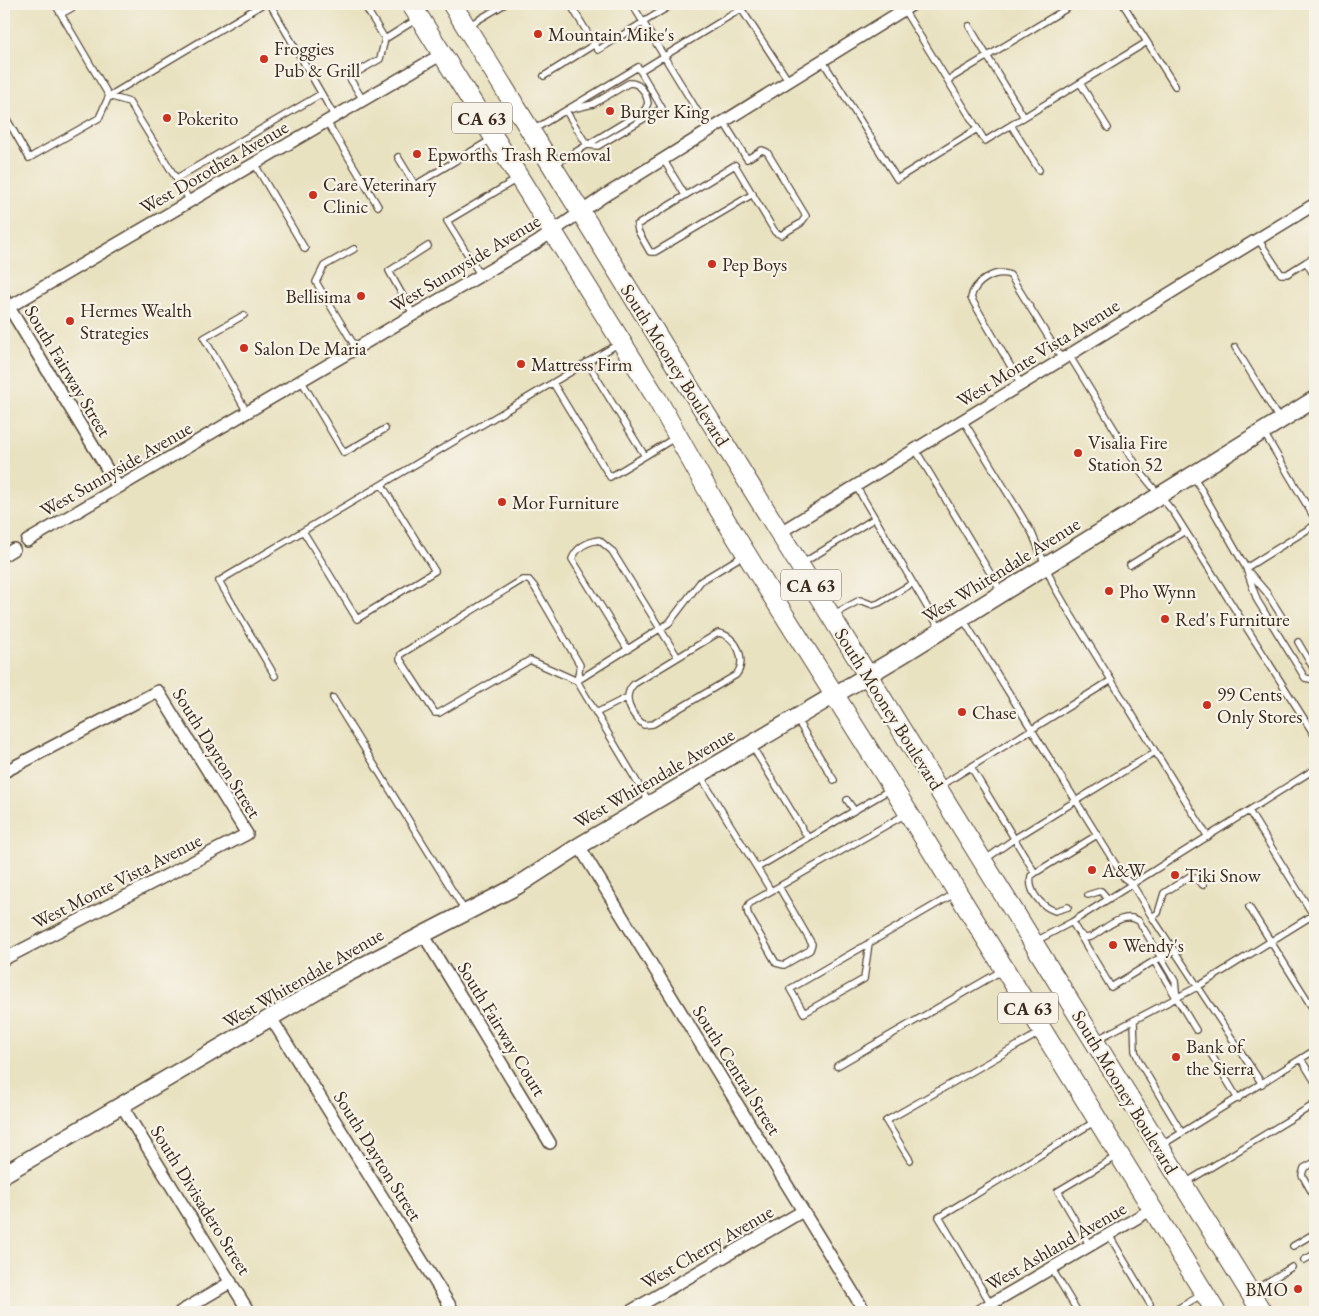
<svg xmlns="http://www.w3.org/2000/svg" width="1319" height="1316" viewBox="0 0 1319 1316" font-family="'EB Garamond',serif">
<rect width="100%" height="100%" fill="#f7f3e8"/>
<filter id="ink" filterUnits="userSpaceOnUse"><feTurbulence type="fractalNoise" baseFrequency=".02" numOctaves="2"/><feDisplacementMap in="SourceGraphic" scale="10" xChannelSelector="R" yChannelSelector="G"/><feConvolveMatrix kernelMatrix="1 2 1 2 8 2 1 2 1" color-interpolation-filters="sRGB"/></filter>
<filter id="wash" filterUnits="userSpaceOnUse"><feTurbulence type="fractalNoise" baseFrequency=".0096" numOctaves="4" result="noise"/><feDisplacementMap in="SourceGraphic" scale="20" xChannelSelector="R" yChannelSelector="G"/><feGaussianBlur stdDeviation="1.12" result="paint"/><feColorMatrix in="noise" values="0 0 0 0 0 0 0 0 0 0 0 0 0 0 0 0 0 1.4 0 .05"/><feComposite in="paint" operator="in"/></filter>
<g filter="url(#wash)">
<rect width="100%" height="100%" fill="#e9e2c1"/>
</g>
<g filter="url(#ink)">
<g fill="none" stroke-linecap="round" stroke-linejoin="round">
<g stroke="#554636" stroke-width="8">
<path id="lane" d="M55,4L109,96L129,102L190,201
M270,4L335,117
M570,4L598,50L673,4
M632,4L709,130
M738,4L788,80
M1123,4L1175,86
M904,10L985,141L1147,42
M61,14L79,4
M468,26L505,4
M969,26L1024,117
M385,39L417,19
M822,60L897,179L977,129
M640,71L741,9
M544,76L595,44
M948,80L1074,4
M1080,83L1108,128
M363,100L349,77L380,59L385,39L366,8L367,4
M566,111L587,145
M4,114L29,158L99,118L109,96L263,4
M723,121L747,159L762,150L767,152L806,216L801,223L781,235L775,232L735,165L637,225L638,231L650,252H655L753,194
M327,122L378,206
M1011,125L1039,170
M533,130L638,67L662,108L598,146L587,145
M398,157L415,185L492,139
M663,159L685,195
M254,163L305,249
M554,165L645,110L648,103C646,93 641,83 629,83L593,104L572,109
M4,174L6,178
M177,178L321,94
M1258,239L1281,274H1287L1306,262L1315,277
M354,249L324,266L316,282L356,348
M1306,262L1315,257
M481,276L447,221L517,179
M413,314L389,271L428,246
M244,315L204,338L247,412
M1235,347L1279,419
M1069,355L1142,474L1174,513L1315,736
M301,380L344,453L385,429
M553,383L610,477L645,456L587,362
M1021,384L971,298C974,282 995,269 1010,275L1062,359
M963,420L1032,533L1054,586L1068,610L1208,837
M1264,433L1315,519
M915,449L1001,591
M645,456L676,437
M1193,475L1246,568L1257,600L1305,678L1315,680
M856,486L940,629
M303,531L357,619L435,571L382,485
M803,563L875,518
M1130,565L1185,531
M1246,568L1315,525
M1249,572L1267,593L1282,617
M522,580H529L534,586L580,665L577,681L530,660L439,713H435L400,659L401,654Z
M834,614L860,600L873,605L879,603L913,583
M963,619L1124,878L1132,884L1152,917
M718,633C736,635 748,660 736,675L653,724L644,725C631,715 621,697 634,684Z
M1298,642L1315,671
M628,650L572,559C577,547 586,542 599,540L612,551L677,656
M275,676L219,581L618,344
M333,698L465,911
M596,713L626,698
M797,720L834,780
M752,746L808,838
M971,767L1035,873L1097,835
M701,777L757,868L891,789
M940,786L1110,681
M847,800L854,810
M649,802L577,681L669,623L701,581L744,555
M1249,811L1315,918
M986,859L1014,839L1155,752
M757,868L771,891
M1035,873L1031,876C1028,892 1041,906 1055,911L1068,907
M1203,885L1195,878L1190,876L1164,893L1158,913L1152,917L1262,1084
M779,887L812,944L810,950L784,965L776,963L748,914L747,908L750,903L906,814
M1088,895L1101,891L1108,899
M1249,907L1315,1012
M1072,922L1111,987L1154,961L1173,952
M1080,934L1085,938L1091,937C1105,929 1124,910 1139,921L1175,981L1177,999
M1036,941L1072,922L1315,769
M869,943L864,979L804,1013L790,989L954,894
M1154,961L1196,1030
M1134,1021L1135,1051L1140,1063L1182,1133
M1096,1040L1199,986L1313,915
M1208,1049L1238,1099
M1301,1059L1315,1082
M837,1066L1003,970
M1162,1145L1315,1050
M910,1160L886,1121L1041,1032
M1315,1162L1304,1168L1302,1175L1315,1198
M1185,1183L1315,1104
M1109,1235L1150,1304
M1090,1246L1058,1191L1117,1156
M1293,1246L1315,1233
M1304,1260L1315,1254
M1052,1269L1078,1312
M1251,1292L1292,1267
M991,1304L939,1217L1094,1122
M1172,1312L1203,1294"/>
</g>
<g stroke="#554636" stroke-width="14">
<path id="street" d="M4,299L118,487
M4,310L442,54
M779,533L1315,204
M27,541L536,243L604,196L913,4
M4,555L14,549
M4,772L158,691L247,834L4,959
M579,846L865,1312
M423,934L550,1143
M271,1018L454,1312
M122,1106L249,1312
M180,1312L231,1282
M629,1312L803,1211
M977,1312L1152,1209"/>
</g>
<g stroke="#554636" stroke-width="19">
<path id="secondary" d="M4,1174L333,981L517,886L579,846L902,655L1315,399"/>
</g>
<g stroke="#554636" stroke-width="21">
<path id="primary" d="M411,4L657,399L715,503L766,586L893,788L1216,1312
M452,4L1262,1312"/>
</g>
<use href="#lane" stroke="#fff" stroke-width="5.5"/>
<use href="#street" stroke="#fff" stroke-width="11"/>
<use href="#secondary" stroke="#fff" stroke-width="16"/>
<use href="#primary" stroke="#fff" stroke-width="19"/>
</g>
</g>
<g fill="#c8321e" stroke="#f7f3e8" stroke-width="2">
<circle cx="538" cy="34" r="5"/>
<circle cx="264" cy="59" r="5"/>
<circle cx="610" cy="111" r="5"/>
<circle cx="167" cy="118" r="5"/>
<circle cx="417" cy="154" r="5"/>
<circle cx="313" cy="195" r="5"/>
<circle cx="712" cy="264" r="5"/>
<circle cx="361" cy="296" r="5"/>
<circle cx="70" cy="321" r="5"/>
<circle cx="244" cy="348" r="5"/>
<circle cx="521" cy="364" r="5"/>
<circle cx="1078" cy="453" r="5"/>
<circle cx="502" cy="502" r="5"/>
<circle cx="1109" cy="591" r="5"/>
<circle cx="1165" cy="619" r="5"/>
<circle cx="1207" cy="705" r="5"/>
<circle cx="962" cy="712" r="5"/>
<circle cx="1092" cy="870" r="5"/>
<circle cx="1175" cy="875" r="5"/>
<circle cx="1113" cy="945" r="5"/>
<circle cx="1176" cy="1057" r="5"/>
<circle cx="1298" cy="1289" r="5"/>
</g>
<g text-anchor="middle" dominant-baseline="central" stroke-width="4.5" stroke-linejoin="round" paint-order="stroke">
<g fill="#f7f3e8" stroke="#73665b" stroke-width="1">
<rect x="452" y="102.5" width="60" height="31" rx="4"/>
<rect x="781" y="569.5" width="60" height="31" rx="4"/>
<rect x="998" y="992.5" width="60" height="31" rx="4"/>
</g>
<g font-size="18" font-weight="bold" fill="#3b2a1e">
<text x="482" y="118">CA 63</text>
<text x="811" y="585">CA 63</text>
<text x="1028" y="1008">CA 63</text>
</g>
<g font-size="19" fill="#3b2a1e" stroke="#f7f3e8" text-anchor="start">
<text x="548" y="34">Mountain Mike's</text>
<text x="274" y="48">Froggies<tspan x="274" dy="22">Pub &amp; Grill</tspan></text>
<text x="620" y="111">Burger King</text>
<text x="177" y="118">Pokerito</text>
<text x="427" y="154">Epworths Trash Removal</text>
<text x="323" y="184">Care Veterinary<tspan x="323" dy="22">Clinic</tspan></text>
<text x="722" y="264">Pep Boys</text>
<text x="351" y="296" text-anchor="end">Bellisima</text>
<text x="80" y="310">Hermes Wealth<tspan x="80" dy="22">Strategies</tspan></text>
<text x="254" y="348">Salon De Maria</text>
<text x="531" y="364">Mattress Firm</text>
<text x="1088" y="442">Visalia Fire<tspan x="1088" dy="22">Station 52</tspan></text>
<text x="512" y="502">Mor Furniture</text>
<text x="1119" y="591">Pho Wynn</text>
<text x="1175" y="619">Red's Furniture</text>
<text x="1217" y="694">99 Cents<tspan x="1217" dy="22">Only Stores</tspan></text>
<text x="972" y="712">Chase</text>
<text x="1102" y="870">A&amp;W</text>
<text x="1185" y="875">Tiki Snow</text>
<text x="1123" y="945">Wendy's</text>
<text x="1186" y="1046">Bank of<tspan x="1186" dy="22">the Sierra</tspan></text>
<text x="1288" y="1289" text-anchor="end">BMO</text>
</g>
<g font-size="19" fill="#3b2a1e" stroke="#f7f3e8">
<text transform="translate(214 167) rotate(-30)">West Dorothea Avenue</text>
<text transform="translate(465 263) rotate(-31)">West Sunnyside Avenue</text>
<text transform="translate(1038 353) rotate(-32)">West Monte Vista Avenue</text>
<text transform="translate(675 365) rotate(58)">South Mooney Boulevard</text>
<text transform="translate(68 371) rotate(59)">South Fairway Street</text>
<text transform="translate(116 469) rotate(-30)">West Sunnyside Avenue</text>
<text transform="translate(1001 570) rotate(-32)">West Whitendale Avenue</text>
<text transform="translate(889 709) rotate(58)">South Mooney Boulevard</text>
<text transform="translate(217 753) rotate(58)">South Dayton Street</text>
<text transform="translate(654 778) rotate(-30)">West Whitendale Avenue</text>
<text transform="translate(117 881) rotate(-27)">West Monte Vista Avenue</text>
<text transform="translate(303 978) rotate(-30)">West Whitendale Avenue</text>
<text transform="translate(502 1029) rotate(59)">South Fairway Court</text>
<text transform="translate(737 1070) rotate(58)">South Central Street</text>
<text transform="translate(1125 1092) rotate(59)">South Mooney Boulevard</text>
<text transform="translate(378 1156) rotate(58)">South Dayton Street</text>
<text transform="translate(201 1200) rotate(58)">South Divisadero Street</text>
<text transform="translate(1056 1246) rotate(-30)">West Ashland Avenue</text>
<text transform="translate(707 1247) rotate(-30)">West Cherry Avenue</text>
</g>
</g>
<rect width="1319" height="1316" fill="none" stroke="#f7f3e8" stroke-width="20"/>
</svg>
